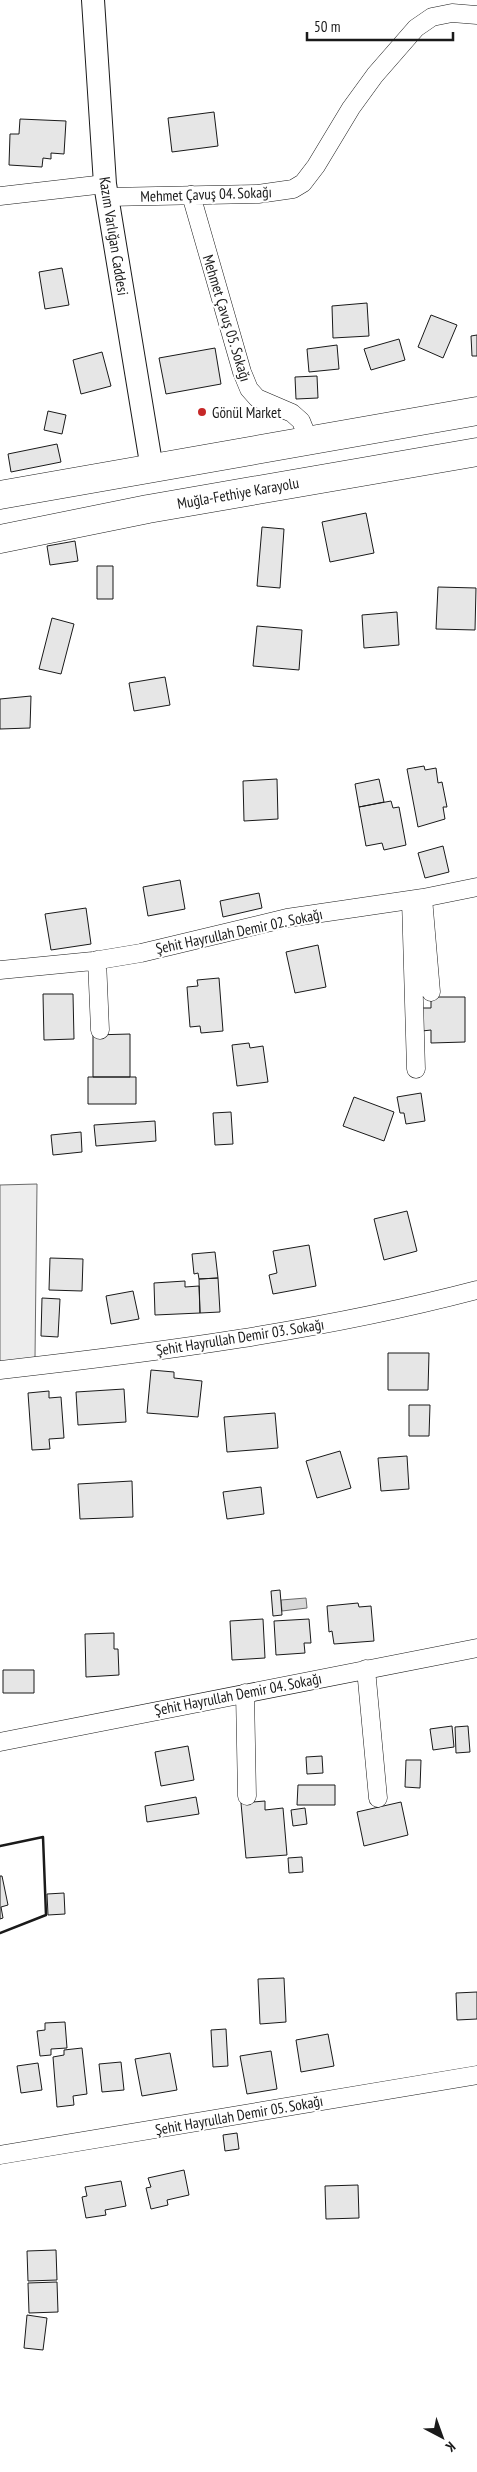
<svg xmlns="http://www.w3.org/2000/svg" width="477" height="2472" viewBox="0 0 477 2472" font-family="'PT Sans Narrow',sans-serif">
<rect width="100%" height="100%" fill="#fff"/>
<path fill="#ededed" stroke="#6a6a6a" d="M37,1184L35,1358L0,1362V1185Z"/>
<path fill="#d7d7d7" stroke="#6a6a6a" d="M306,1598L307,1608L282,1611L281,1600Z"/>
<path fill="#e6e6e6" stroke="#1a1a1a" d="M214,112L218,146L172,152L168,118Z
M20,119L66,121L64,154L51,153V159L43,158L42,167L9,165L10,134H19Z
M62,268L69,305L45,309L39,272Z
M367,303L369,336L333,338L332,306Z
M431,315L457,325L443,358L418,347Z
M477,335V356H472L471,336Z
M399,339L405,360L371,370L364,349Z
M337,345L339,369L309,372L307,349Z
M215,348L221,384L166,394L159,358Z
M102,352L111,386L81,394L73,360Z
M317,376L318,398L296,399L295,377Z
M48,411L66,415L62,434L44,430Z
M57,444L61,462L11,472L8,454Z
M366,513L374,553L330,562L322,522Z
M262,527L284,529L280,588L257,586Z
M75,541L78,561L50,565L47,546Z
M97,566H113V599H97Z
M438,587L476,588L475,630L436,629Z
M397,612L399,645L364,648L362,615Z
M52,618L74,624L61,674L39,669Z
M257,626L302,630L299,670L253,666Z
M165,677L170,705L134,711L129,683Z
M31,696L30,728L0,729V699Z
M424,766L425,770L436,768L438,783L442,782L447,807H443L445,819L418,827L407,769Z
M277,779L278,819L244,821L243,781Z
M379,779L384,802L359,807L355,784Z
M391,801L393,808L399,807L406,845L384,850L382,843L366,846L359,807Z
M443,846L449,872L425,878L418,853Z
M180,880L185,909L148,916L143,887Z
M259,893L262,908L223,917L220,901Z
M86,908L91,944L51,950L45,914Z
M318,945L326,987L295,993L286,952Z
M219,978L223,1031L201,1033L200,1026L190,1027L187,987L198,986L197,980Z
M43,994H73L74,1039L44,1040Z
M431,997H465V1042L431,1043V1030L422,1031V1008H431Z
M130,1034V1077H93V1035Z
M249,1043L250,1048L263,1046L268,1082L237,1086L232,1045Z
M88,1077H136V1104H88Z
M421,1093L425,1121L406,1124L404,1113H400L397,1097Z
M354,1097L394,1112L384,1141L343,1126Z
M231,1112L233,1144L215,1145L213,1113Z
M155,1121L156,1141L96,1146L94,1125Z
M81,1132L82,1152L53,1155L51,1135Z
M407,1211L417,1251L384,1260L374,1219Z
M309,1245L316,1286L273,1294L269,1275L277,1273L273,1251Z
M215,1252L218,1278L199,1279L198,1273L194,1274L192,1254Z
M50,1258L83,1259L82,1291L49,1290Z
M218,1278L220,1312L200,1313L199,1279Z
M185,1281V1287L199,1286L200,1313L155,1315L154,1283Z
M133,1291L139,1319L111,1324L106,1296Z
M42,1298L60,1299L58,1337L41,1336Z
M388,1353H429L428,1390H388Z
M151,1370L174,1372V1378L202,1381L198,1417L147,1413Z
M124,1389L126,1422L78,1425L76,1392Z
M49,1391V1398L61,1397L64,1438L49,1439L50,1449L32,1450L28,1393Z
M409,1405H430L429,1436H409Z
M275,1413L278,1448L227,1452L224,1417Z
M340,1451L351,1488L317,1498L306,1461Z
M407,1456L409,1489L381,1491L378,1458Z
M132,1481L133,1517L80,1519L78,1484Z
M261,1487L264,1514L227,1519L223,1492Z
M280,1590L282,1615L273,1616L271,1591Z
M358,1603L359,1607L371,1606L374,1641L334,1644L332,1631L329,1632L327,1606Z
M263,1619L265,1658L232,1660L230,1621Z
M309,1619L311,1643H304L305,1653L276,1655L274,1621Z
M114,1633V1649H118L119,1675L86,1677L85,1634Z
M3,1670H34V1693H3Z
M452,1726L454,1747L433,1750L430,1729Z
M468,1726L470,1752L456,1753L455,1727Z
M188,1746L194,1780L161,1786L155,1752Z
M322,1756L323,1773L307,1774L306,1757Z
M406,1760H421L420,1788L405,1787Z
M298,1785H335V1805H297Z
M196,1797L199,1814L147,1822L145,1806Z
M265,1801V1810L283,1808L287,1855L246,1858L241,1803Z
M401,1802L408,1835L364,1846L357,1812Z
M305,1808L307,1824L293,1826L291,1810Z
M302,1857L303,1872L289,1873L288,1858Z
M0,1876H2L8,1905L1,1907L3,1918L0,1919Z
M64,1893L65,1914L48,1915L47,1894Z
M284,1978L286,2022L260,2024L258,1979Z
M477,1992V2019L457,2020L456,1993Z
M65,2022L67,2048L51,2049V2055L40,2056L37,2031L45,2030V2023Z
M226,2029L228,2066L213,2067L211,2030Z
M328,2034L334,2066L301,2072L296,2040Z
M82,2048L87,2094L73,2096L74,2105L57,2107L53,2057L64,2055V2050Z
M271,2051L277,2089L247,2094L240,2056Z
M170,2053L177,2090L142,2096L135,2059Z
M121,2062L124,2090L102,2092L99,2064Z
M38,2063L42,2090L21,2093L17,2066Z
M237,2133L239,2149L225,2151L223,2135Z
M184,2170L189,2195L167,2200L168,2205L151,2209L146,2188L151,2187L148,2178Z
M121,2181L126,2206L105,2210L106,2215L86,2218L82,2197L87,2196L85,2187Z
M358,2185L359,2218L326,2219L325,2186Z
M56,2250L57,2280L28,2281L27,2251Z
M57,2282L58,2312L29,2313L28,2283Z
M27,2315L47,2318L43,2350L24,2348Z"/>
<g fill="none" stroke-linecap="round" stroke-linejoin="round">
<g stroke="#1a1a1a" stroke-width="19">
<path id="minor" d="M191,195L242,372L249,389L257,398L292,413L301,421L309,441
M0,196L105,184
M107,197L258,194L293,189L303,183L316,166L351,108L375,75L416,28L432,17L452,13L477,15
M423,898L431,992
M411,900L416,1069
M97,960L100,1030
M0,970L93,961L141,953L287,918L423,898L477,887
M0,1370C160,1352 321,1331 477,1290
M366,1669L378,1798
M245,1693L247,1796
M0,1742L477,1648
M0,2155L477,2075"/>
</g>
<g stroke="#1a1a1a" stroke-width="24">
<path id="tertiary" d="M93,0L105,184L152,469"/>
</g>
<g stroke="#1a1a1a" stroke-width="29">
<path id="trunk" d="M0,495L477,411
M0,539L148,509L477,452"/>
</g>
<use href="#minor" stroke="#fff" stroke-width="18"/>
<use href="#tertiary" stroke="#fff" stroke-width="22"/>
<use href="#trunk" stroke="#fff" stroke-width="28"/>
<path stroke="#1a1a1a" stroke-width="2.5" d="M0,1846L43,1837L46,1915L0,1933"/>
</g>
<circle fill="#c62828" stroke="#fff" stroke-width="2" cx="202" cy="412" r="5"/>
<g text-anchor="middle" dominant-baseline="central" stroke-width="4" stroke-linejoin="round" paint-order="stroke">
<g font-size="15" fill="#1a1a1a" stroke="#fff">
<text transform="translate(206 194) rotate(-2)">Mehmet Çavuş 04. Sokağı</text>
<text transform="translate(114 236) rotate(81)">Kazım Varlığan Caddesi</text>
<text transform="translate(227 318) rotate(73)">Mehmet Çavuş 05. Sokağı</text>
<text transform="translate(238 493) rotate(-10)">Muğla-Fethiye Karayolu</text>
<text transform="translate(239 931) rotate(-12)">Şehit Hayrullah Demir 02. Sokağı</text>
<text transform="translate(240 1337) rotate(-9)">Şehit Hayrullah Demir 03. Sokağı</text>
<text transform="translate(238 1694) rotate(-11)">Şehit Hayrullah Demir 04. Sokağı</text>
<text transform="translate(239 2115) rotate(-10)">Şehit Hayrullah Demir 05. Sokağı</text>
</g>
<g font-size="15" fill="#1a1a1a" stroke="#fff" text-anchor="start">
<text x="212" y="412">Gönül Market</text>
</g>
</g>
<g transform="translate(442 2437) rotate(139)" stroke="#ffffff" stroke-width="4" paint-order="stroke">
<path d="M0-4L9 19L0 12L-9 19Z" fill="#1a1a1a"/>
<text y="-8" font-size="14" font-weight="bold" text-anchor="middle" fill="#1a1a1a">K</text>
</g>
<path d="M307 32v8h146v-8" fill="none" stroke="#1a1a1a" stroke-width="2.5"/>
<text x="314" y="32" font-size="15" fill="#1a1a1a" stroke="#ffffff" stroke-width="4" paint-order="stroke">50 m</text>
</svg>
